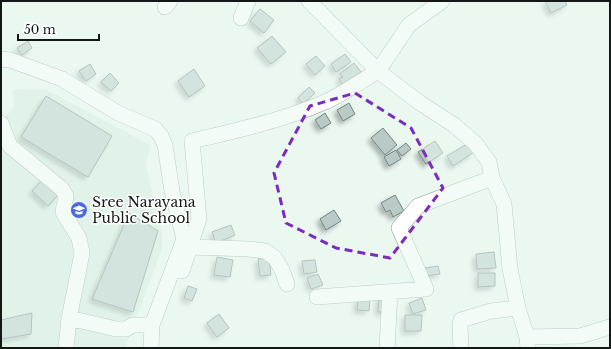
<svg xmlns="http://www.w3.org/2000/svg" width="611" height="349" viewBox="0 0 611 349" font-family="'Libre Baskerville',serif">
<defs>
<filter id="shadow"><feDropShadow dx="-3.5" dy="3.5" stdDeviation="2" flood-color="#0004"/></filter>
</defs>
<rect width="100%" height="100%" fill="#eaf8f0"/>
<path fill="#d8eee1" d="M13,89L47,90L150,145L146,166L162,233V249L125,348H1V126L6,116L14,107Z"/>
<path fill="#b9cac6" stroke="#748481" filter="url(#shadow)" d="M545,1H565L567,5L551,13Z
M260,9L274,20L264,33L250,21Z
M272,36L286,52L271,64L257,48Z
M28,41L32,48L22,55L17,48Z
M345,54L351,62L336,72L331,64Z
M316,56L325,66L315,75L306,64Z
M354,63L361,72L343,85L339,79L343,77L340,74Z
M90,64L96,74L86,81L79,71Z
M194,69L205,86L189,97L178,81Z
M110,73L119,83L111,91L101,82Z
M309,87L315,93L303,104L298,98Z
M46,96L112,136L88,177L21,137Z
M349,103L355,114L343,121L337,110Z
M325,113L331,123L321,129L315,120Z
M383,128L397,145L385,155L371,138Z
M435,141L443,153L426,164L418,152Z
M406,143L411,149L402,156L397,150Z
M467,144L473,153L453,166L447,156Z
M396,150L401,159L389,166L384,157Z
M42,180L58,195L48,206L32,191Z
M395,195L404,211L393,217L390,210L386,212L381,203Z
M334,210L341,221L326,230L320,219Z
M129,213L158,231L133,312L92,299Z
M231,225L235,235L216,243L212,232Z
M494,252L496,268L477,269L476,254Z
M217,257L233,260L230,277L214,275Z
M269,258L271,275L260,276L258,259Z
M315,260L317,272L304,274L302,261Z
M438,266L440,274L425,276L424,268Z
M478,273H495V286L478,287Z
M318,274L323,285L311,289L307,278Z
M188,286L197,289L192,301L184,298Z
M358,298L370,299L369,311L357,310Z
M379,298H388L387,312H378Z
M422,298L426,310L413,314L409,303Z
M32,313L31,334L1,339V320Z
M219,314L229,328L217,337L207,323Z
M405,315H422L421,331H405Z"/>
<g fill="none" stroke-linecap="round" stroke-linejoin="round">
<g stroke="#89978f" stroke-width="16">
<path id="minor" d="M309,1L378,71L409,25L442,1
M165,7L170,1
M241,18L248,1
M1,59L10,60L62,79L118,113L155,129L161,136L165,145L172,191L184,239L152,325L151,348
M1,123L10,146L62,189L66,196L63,212L79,238L82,253L69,319L66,348
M190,247L249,249L265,251L275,258L282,270L287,284
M182,271L199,219L192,141C235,131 284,120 325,102C343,94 361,81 378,71L420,103L454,125L475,143L489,162L492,178L504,204L510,269L518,308L527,337L528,348
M317,297L426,289L399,228L418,206L492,178
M69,319L82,321L116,329H126L133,325H152
M527,337L580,336L610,327
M387,348L390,292
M461,348L460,327L461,320L491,311L518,308"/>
</g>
<use href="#minor" stroke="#fff" stroke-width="15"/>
</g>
<path d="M0 0H611V349H0ZM355,93L411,128L443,188L390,258L336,248L286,223L274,173L310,106Z" fill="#eaf8f0" fill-opacity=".55" fill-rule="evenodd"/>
<path fill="none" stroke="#7b2cbf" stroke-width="3" stroke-dasharray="8 5" stroke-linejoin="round" d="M355,93L411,128L443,188L390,258L336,248L286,223L274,173L310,106Z"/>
<defs>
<g id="school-disc" transform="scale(0.9)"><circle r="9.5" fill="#496cdf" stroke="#fff"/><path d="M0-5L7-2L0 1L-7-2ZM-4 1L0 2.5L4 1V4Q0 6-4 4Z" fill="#fff"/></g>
</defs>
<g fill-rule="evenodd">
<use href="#school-disc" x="79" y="210"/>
</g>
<g text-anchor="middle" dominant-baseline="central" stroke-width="3" stroke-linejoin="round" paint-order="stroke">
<g font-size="14" fill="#131816" stroke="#fff" text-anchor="start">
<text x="92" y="202">Sree Narayana<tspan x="92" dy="16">Public School</tspan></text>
</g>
</g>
<rect width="611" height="349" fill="none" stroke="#131816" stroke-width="4"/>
<path d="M18 34v6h81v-6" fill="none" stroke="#131816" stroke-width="2"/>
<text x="24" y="34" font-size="12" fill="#131816" stroke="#ffffff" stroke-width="3" paint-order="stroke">50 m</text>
</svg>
